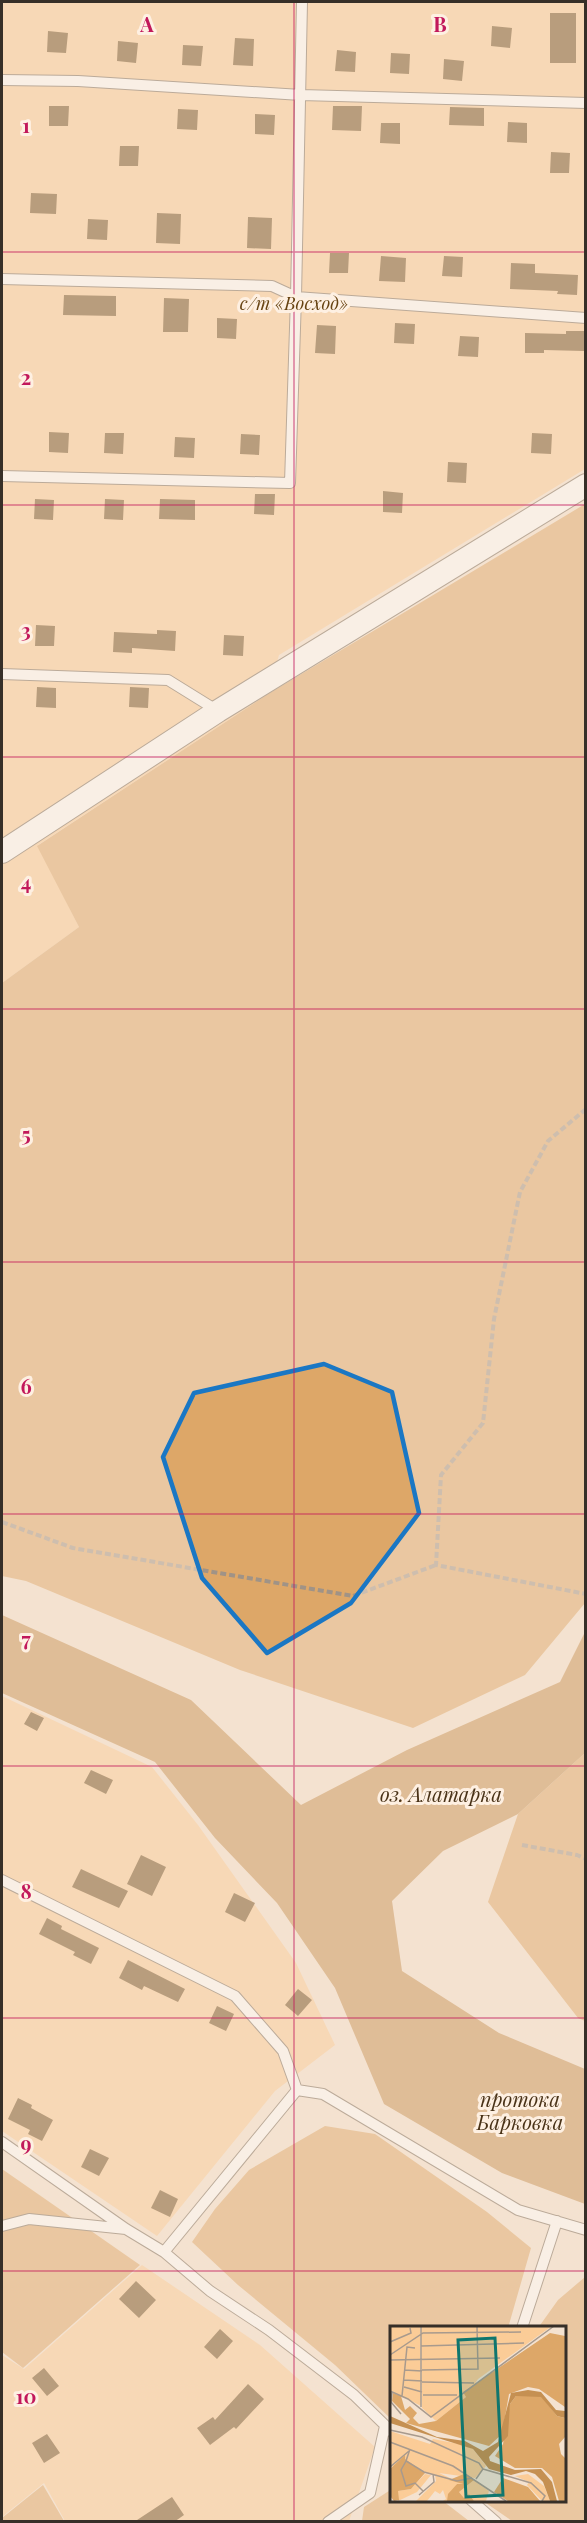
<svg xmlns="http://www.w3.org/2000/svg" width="587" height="2523" viewBox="0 0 587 2523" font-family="'Playfair Display',serif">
<rect width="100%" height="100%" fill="#f4e2d0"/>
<path fill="#fbcc97" d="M2,2H585V469L279,655L268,694L38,845L79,927L2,983Z
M2,1696L152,1767L198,1825L296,1963L335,2045L275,2091L157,2236L2,2131Z
M142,2265L260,2345L375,2447L349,2521H65L44,2483L2,2517V2355L24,2369Z"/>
<path fill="#dda768" d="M585,504V1603L525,1675L413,1728L240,1670L26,1581L2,1576V983L79,927L37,846L268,694Z
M585,1753V2021L578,2018L488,1902L518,1814Z
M325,2126L375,2134L487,2212L531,2248L508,2328H392V2420L335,2365L238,2285L192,2242L215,2209L249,2170Z
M2,2169L140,2265L23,2368L2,2352Z
M585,2277V2521H512L483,2501L564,2500V2328H538L558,2300Z
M43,2485L64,2521H2V2518Z
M392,2489V2500L443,2501L469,2521H362L364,2507Z"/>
<path fill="#c59052" d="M2,1615L191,1700L301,1805L407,1750L560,1682L585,1632V1753L518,1814L443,1851L392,1901L402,1971L499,2033L585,2069V2204L502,2173L384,2104L335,1988L277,1903L215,1838L155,1762L2,1693Z"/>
<path fill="#704a19" d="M550,13H576V63H550Z
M492,26L512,28L510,48L491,46Z
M48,31L68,33L66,53L47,52Z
M235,38L254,39L253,66L233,65Z
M118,41L138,43L136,63L117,61Z
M183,45L203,46L201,66L182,65Z
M337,50L356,52L355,72L335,71Z
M391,53L410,54L409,74L390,73Z
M444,59L464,61L462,81L443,79Z
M49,106H69L68,126H49Z
M333,106H362L361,131L332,130Z
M450,107L484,108V126L449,125Z
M178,109L198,110L197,130L177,129Z
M255,114L275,115L274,135L255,134Z
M508,122L527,123V143L507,142Z
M381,123H400V144L380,143Z
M120,146H139L138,166H119Z
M551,152L570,153L569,173H550Z
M31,193L57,194L56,214L30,213Z
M157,213L181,214L180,244L156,243Z
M248,217L272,218L271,249L247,248Z
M88,219L108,220L107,240L87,239Z
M330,253H349L348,273H329Z
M381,256L406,258L405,282L379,281Z
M444,256L463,257L462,277L442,276Z
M511,263L535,264V273L578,275L577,295L557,294L558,291L510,289Z
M64,295L116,296V316L63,315Z
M164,298L189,299L188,332H163Z
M217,318L237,319L236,339L217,338Z
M395,323L415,324L414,344L394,343Z
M317,325L336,326L335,354L315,353Z
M566,331H585L584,351L544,350V353H525V333L566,334Z
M460,336L479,337L478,357L458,356Z
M49,432L69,433L68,453L49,452Z
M105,433H124L123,454L104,453Z
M532,433L552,434L551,454L531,453Z
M241,434L260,435L259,455L240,454Z
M175,437L195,438L194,458L174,457Z
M448,462L467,463L466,483L447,482Z
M383,491L403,493L402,513L383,512Z
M255,494H275L274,515L254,514Z
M35,499L54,500L53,520L34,519Z
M105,499L124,500L123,520L104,519Z
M160,499L195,500V520L159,519Z
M36,625L55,626L54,646H35Z
M157,630L176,631L175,651L132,648V653L113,652L114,632L157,634Z
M224,635L244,636L243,656L223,655Z
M37,687L56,688V708L36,707Z
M130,687L149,688L148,708L129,707Z
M31,1712L44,1718L37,1731L24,1724Z
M91,1770L113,1780L106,1794L84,1783Z
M141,1855L166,1867L152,1896L127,1884Z
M81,1869L128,1891L119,1908L72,1887Z
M234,1893L255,1903L245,1922L225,1912Z
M47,1918L62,1926L61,1929L99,1948L91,1964L73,1955L75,1952L39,1934Z
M128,1960L185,1989L178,2002L144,1986L142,1990L119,1978Z
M298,1989L312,2000L298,2016L285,2005Z
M217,2006L234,2014L226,2031L209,2023Z
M18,2098L32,2105L31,2108L53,2120L42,2141L28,2134L30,2130L8,2119Z
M90,2149L109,2158L99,2176L81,2167Z
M160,2190L178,2199L170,2217L151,2208Z
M136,2281L156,2300L139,2318L119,2299Z
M220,2329L233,2341L217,2359L204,2347Z
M44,2368L59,2386L47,2396L32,2378Z
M248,2384L264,2399L236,2429L234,2427L210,2445L197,2428L213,2417L215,2420Z
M47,2434L60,2453L44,2463L32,2443Z
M172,2497L184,2515L174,2522H134Z"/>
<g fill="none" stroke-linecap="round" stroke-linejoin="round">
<g stroke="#776858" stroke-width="12">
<path id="lane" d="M2,80L78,81L301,95L586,103
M2,279L272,286L296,297L586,318
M2,476L290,483L296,297L302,2
M2,674L168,680L218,711
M2,1880L235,1996L283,2051L297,2090L164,2252
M297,2090L323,2094L518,2210L586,2230
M2,2142L126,2229L164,2252L210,2291L269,2330L354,2395L392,2432
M2,2226L29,2219L126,2229
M522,2328L557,2221
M471,2500L496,2522
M328,2522L370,2493L385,2426"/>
</g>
<g stroke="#776858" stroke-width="24">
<path id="street" d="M2,852L218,711L586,485"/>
</g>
<path stroke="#a09386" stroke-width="4" stroke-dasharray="6 3" stroke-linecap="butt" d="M586,1109L548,1141L520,1192L494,1319L483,1423L441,1475L436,1565L586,1594
M2,1522L73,1548L353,1596L436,1565
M522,1845L577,1855L586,1859"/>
<use href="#lane" stroke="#fff" stroke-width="10"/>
<use href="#street" stroke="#fff" stroke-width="22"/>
</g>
<path d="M0 0H587V2523H0ZM324,1364L392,1392L419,1513L351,1603L267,1653L202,1578L163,1457L194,1393Z" fill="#f4e2d0" fill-opacity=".55" fill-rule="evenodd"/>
<path fill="none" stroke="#1a77c4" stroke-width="4.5" stroke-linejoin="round" d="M324,1364L392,1392L419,1513L351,1603L267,1653L202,1578L163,1457L194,1393Z"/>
<path fill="none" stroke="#c2185b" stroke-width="1.5" stroke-opacity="0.55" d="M294,2V2522M2,252H586M2,505H586M2,757H586M2,1009H586M2,1262H586M2,1514H586M2,1766H586M2,2018H586M2,2271H586"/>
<g text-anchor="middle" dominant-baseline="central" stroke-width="6" stroke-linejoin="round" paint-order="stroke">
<g font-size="18" font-style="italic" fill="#674312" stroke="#fef0e2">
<text x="294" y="303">с/т «Восход»</text>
</g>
<g font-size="20" font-style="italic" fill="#493217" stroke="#fef0e2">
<text x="441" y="1793">оз. Алатарка</text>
<text x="520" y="2098">протока<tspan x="520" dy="23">Барковка</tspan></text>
</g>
</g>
<g transform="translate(390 2326)">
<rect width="176" height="176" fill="#f4e2d0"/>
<path d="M0,0H30L31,80L0,64ZM31,0H162L88,53L76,71L46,95L32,82ZM0,105L40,118L43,113L74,119L83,123L96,140L85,152L49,147L73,158H67L57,175H53L56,173L53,164L50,168L45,165L37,175H26L46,155L45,149L0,140ZM35,148L41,149L27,166L8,175V165L21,163ZM138,148L154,160L160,175H152L137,159L139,156L125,150ZM84,154L99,165L96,175H84L79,168L74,172L69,166Z" fill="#fbcc97"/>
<path d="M160,7L175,10V81L149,63L138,61L119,68L112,108L99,120L16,97L20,93L2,75L3,67L11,70L15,84L20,80L27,87L23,92L29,98L46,95L76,71L73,66ZM143,69L152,71L167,90L175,92V111L169,118L171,128L175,132V175H169L162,151L152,142H125L105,130L113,118L120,78L126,70ZM15,129V133L35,147L21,163L8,165L9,174L4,175L0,170V143ZM74,148L84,154L69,166L74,172L79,168L84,175H57L58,168L67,158H73L59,154ZM113,152L138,161L150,175H118L104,166Z" fill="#dda768"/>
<path d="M138,64L151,66L166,84L175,85V92L167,90L151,71L126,70L120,78L118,110L99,131L100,135L125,144L151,143L162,156L167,175H160L153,156L145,148L136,145L121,149L99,143L83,123L0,97V90L47,111L75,115L93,125L108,116L121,67Z" fill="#c59052"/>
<path fill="none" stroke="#a89a8d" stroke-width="1.5" d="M31,0V81M0,16L21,7L20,2M31,20L134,17M0,29L33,7L131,6M0,34L110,32M14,44L32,45M32,44L88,43L87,0M14,54L32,55M32,56L84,57M14,61L32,66M0,65L18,73L41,91L164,0M2,66L1,76L11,88M33,69H67M12,70L17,21L25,22M0,104L32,111L89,137L93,143L86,153M0,116L63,140L116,175M20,123L16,135L34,146L67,155L82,152M16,135L11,144L16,160L25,157L33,165M0,141L19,125M93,143L141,157L155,170L152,175M29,169L44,156L43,148"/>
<path fill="#0f766e" fill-opacity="0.15" stroke="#0f766e" stroke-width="3" d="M105,12L113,169L76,171L68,14Z"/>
<rect width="176" height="176" fill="none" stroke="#362f28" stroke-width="3"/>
</g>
<g font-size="20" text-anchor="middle" font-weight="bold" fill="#c2185b" stroke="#fef0e2" stroke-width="6" stroke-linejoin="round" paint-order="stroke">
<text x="147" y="32">A</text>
<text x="440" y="32">B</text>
<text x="26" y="133">1</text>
<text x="26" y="385">2</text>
<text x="26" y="638">3</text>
<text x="26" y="890">4</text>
<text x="26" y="1142">5</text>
<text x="26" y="1394">6</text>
<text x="26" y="1647">7</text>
<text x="26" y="1899">8</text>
<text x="26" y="2151">9</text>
<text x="26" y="2404">10</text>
</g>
<rect width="587" height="2523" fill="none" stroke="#362f28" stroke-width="6"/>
</svg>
